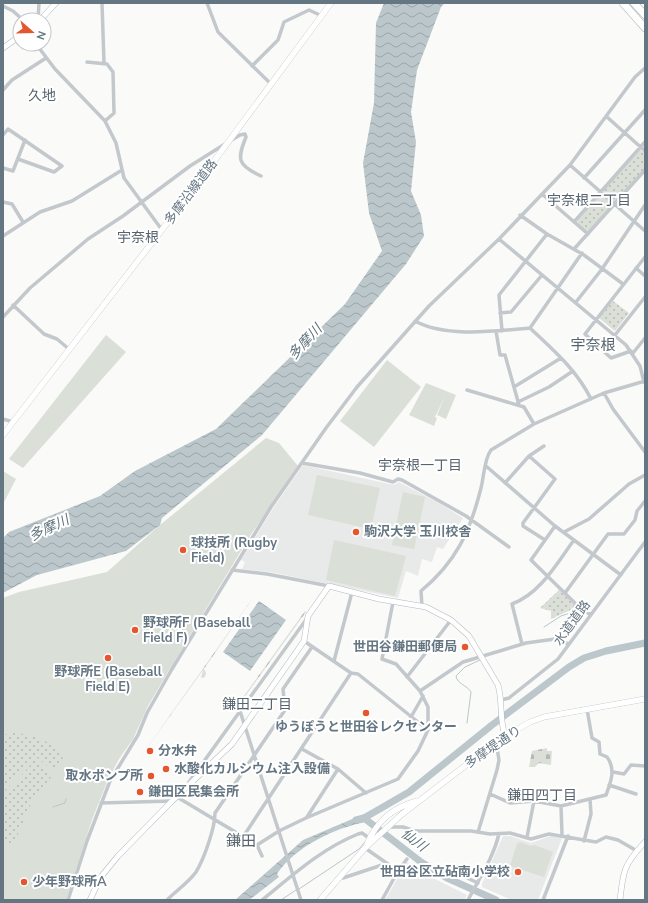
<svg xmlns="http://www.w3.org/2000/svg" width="648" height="903" viewBox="0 0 648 903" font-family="'Nunito Sans','Noto Sans JP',sans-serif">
<defs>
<pattern id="forest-firs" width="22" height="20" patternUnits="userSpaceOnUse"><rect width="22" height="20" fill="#dadfd7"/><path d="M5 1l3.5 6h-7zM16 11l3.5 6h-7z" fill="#b4b9b4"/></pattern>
<pattern id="cemetery-stones" width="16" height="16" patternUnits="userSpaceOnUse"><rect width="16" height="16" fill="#dadfd7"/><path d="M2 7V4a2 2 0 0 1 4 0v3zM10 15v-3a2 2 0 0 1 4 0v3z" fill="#b4b9b4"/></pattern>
<pattern id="park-dots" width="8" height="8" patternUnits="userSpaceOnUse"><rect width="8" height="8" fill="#dadfd7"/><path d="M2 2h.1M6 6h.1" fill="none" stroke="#b4b9b4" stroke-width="1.8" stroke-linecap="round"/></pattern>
<pattern id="water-waves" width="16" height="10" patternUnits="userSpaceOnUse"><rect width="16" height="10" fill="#bbc7cb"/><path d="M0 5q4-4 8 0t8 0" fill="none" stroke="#9ca6aa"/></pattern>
</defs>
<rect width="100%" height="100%" fill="#fafaf8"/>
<path fill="#e8e9e9" d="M303,465L394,485L399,482L439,503L463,518L443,549L437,547L432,562L422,559L418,576L406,571L398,598L270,572L242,569L245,562L241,560L272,510Z
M503,836H510L531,843L551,836L562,838L538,900H512L482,887V884Z
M407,862L437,880L467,895L464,900H385Z"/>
<path fill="#dadfd7" d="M106,335L126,352L23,468L9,459Z
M387,360L421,387L374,447L340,421Z
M426,383L456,395L446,419L437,415L445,396L435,417L437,418L434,426L409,415Z
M266,438L279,443L298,466L250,536L168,672L148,706L133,739L119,759L107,782L92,820L66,900H3V598L19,592L107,572L160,525Z
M3,471L16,479L3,504Z
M317,475L380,488L371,529L308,515Z
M403,492L425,497L414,549L392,545Z
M334,540L406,556L395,596L326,580Z
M520,842L531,846L534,845L553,852L544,877L510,866L517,844Z"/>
<path fill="url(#forest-firs)" d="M257,592L204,669L206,673L205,677L201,678L203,670L137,762Z
M305,611L306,612L241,702V700Z"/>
<path fill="url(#cemetery-stones)" d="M547,748V751H552L551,765L539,763L535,767H529L532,751Z"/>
<path fill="url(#park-dots)" d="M640,150L645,153V168L616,201H613L604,193V190Z
M600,195H602L611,203V206L589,230L586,231L577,223L578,220Z
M613,301L629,313L615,331L599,318Z
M559,590L577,607L551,619V611L540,608Z
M14,733C33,734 57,742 64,761L54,772L34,755L3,794V735Z
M35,759L53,775L33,799L12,848L3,839V798Z"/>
<path fill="url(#water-waves)" d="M384,3H445L441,7L417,70L411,112L416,142L411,191L421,215L424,236L406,264L262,435L162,518L160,525L126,551L37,575L3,593V538L9,532L100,496L135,471L216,429L345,304L382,251L369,213L363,163L374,103L376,23Z
M259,601L286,620L250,671L223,652Z
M364,814L366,822C334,828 295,847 277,874L279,877L249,900H235L303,840Z"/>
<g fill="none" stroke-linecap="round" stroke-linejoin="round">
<path stroke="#bbc7cb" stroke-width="1" d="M544,627L561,616L579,610
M467,723L471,692C467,685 457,684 456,676L465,667L480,660
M53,807L65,803L66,799
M299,889L359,849L365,842
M281,900L296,890"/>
<path stroke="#bbc7cb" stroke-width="7" d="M364,818L421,862L447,878L496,900
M356,820L364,818L409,792L492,725L569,667L584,658L606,651L645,643"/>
<g stroke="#b3babf" stroke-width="6">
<path id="secondary" d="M40,20L56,3
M3,48L20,36
M90,900L100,878L118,856L172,801L232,744L304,641L308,616L329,586L379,599L426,607L451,620L469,636L498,685C503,702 499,719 505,735
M620,900C623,871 624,864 645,842"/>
</g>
<g stroke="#b5babe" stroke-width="6">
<path id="primary" d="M3,435L192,191L331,3
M367,844C377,821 392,808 417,801
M320,900L365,848L401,815L500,739L530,722L544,717L645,699"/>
</g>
<g stroke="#b4b9bd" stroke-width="8">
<path id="highway" d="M623,3L645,28
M634,3L645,15"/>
</g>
<path stroke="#c3c8cc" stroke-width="3.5" d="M102,3L104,63
M207,3L218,32L272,85
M3,6L13,11L23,20
M38,20L39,3
M36,44L55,69L105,121L116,143L124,178L162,230
M87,62L107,64L113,72L114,113L105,121
M252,66L278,40L284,22L309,10L322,16
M3,90L12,80L46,58
M607,117L645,151
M3,135L8,129L62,166L54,172L18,159
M230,141L240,135L245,134L246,137C237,159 237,165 261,176
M570,165L645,231
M3,168L13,171L25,140
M584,178L645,110
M542,194L588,234
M3,202L12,204L23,222
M520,215L547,234L584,255L623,284
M574,222L645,142
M3,236L40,212L72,201L122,170
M499,239L626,345L640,366L644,382
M574,249L645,170
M636,268L645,276
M576,302L602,269L645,205
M13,305L44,334L57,339L70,350
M500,313L511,312L542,275
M3,317L30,288L88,239L123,216L190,166L225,144
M415,321C446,338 496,331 530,328L582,253
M530,328C553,350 576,369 591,399
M496,331L500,355H505L519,405
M502,331L499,295L547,234
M615,335L645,297
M631,351L611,358L585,334L645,257
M633,353L645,338
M514,387L561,358
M467,390L524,407L534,424
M604,393L613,409L645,452
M518,402L549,387L573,371
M3,419L13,422
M529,456L555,479L523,523V526L545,540
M302,463L360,473L393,482L398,479L402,480L466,516L509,547
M486,466L555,526L621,575
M505,483L529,456L544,446
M555,526L531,560L580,608L591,615
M564,532L589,519L629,484L645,475
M232,570L267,574L329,586
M565,593L608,534H624L635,520L637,511L645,501
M422,607L421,591C456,562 470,532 481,488C484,477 484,459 491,450L534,424L604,393L645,381
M304,641L351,673L358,674L428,730
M522,644L512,604C540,594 557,563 574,540
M334,661L352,592
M407,677L451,620
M420,691L463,662L526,643L555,639L569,644
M501,700L509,698L558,659L645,542
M240,711L301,900
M411,717L423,696
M302,749L338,769L366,793
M613,772L624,774L631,765L645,766
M189,782L308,617
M609,785L636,794
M490,794L510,803L534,801L561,806L606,795C611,782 616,769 607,757L600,754L599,742L592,738L587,709
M177,797L257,845L262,856
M101,803L172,801
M561,806L562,835
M307,817L338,769
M389,825L392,827H403L415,831H471L490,834L510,833L531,839L549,834L596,842L606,837L618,840L637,851
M478,832L497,770L499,760L496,742
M243,837L351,673
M527,837L534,801
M584,841L591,814L590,799
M257,845L279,831L306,818L398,779L418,751L428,730V707L420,691L396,664L382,659L393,602
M365,848L398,871
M457,873L478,883
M341,876L343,878L385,864
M68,900L87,841L110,781L138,735L147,713L172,669L271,507L326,428L357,387L429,306L499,239L570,165L635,77L645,68
M167,900C176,891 189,882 196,872C204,859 215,828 215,813L285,710L283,689L312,647
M262,900C293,875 321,849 358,834L362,833L369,838
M382,900L398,871L407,859
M468,900C479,878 493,859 499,834
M543,900L568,836"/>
<use href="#secondary" stroke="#fff" stroke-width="5"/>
<use href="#primary" stroke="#fff" stroke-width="5.5"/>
<use href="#highway" stroke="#fff" stroke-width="7"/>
</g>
<g fill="#e4572e" stroke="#fff" stroke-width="1.5">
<circle cx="356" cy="532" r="4"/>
<circle cx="183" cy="550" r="4"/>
<circle cx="135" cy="630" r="4"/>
<circle cx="465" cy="647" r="4"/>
<circle cx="108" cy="658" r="4"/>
<circle cx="366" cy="713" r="4"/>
<circle cx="150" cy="751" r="4"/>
<circle cx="166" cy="769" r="4"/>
<circle cx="151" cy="776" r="4"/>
<circle cx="140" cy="792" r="4"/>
<circle cx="518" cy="872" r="4"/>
<circle cx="24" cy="882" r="4"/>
</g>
<g text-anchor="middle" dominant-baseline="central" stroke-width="4" stroke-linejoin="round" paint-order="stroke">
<g font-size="13" fill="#657683" stroke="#fff">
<text transform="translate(191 192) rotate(-53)">多摩沿線道路</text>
<text transform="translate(572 623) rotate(-54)">水道道路</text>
<text transform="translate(493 747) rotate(-34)">多摩堤通り</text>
</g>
<g font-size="13" font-weight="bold" fill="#657683" stroke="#fff" text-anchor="start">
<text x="364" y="532">駒沢大学 玉川校舎</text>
<text x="191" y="543">球技所 (Rugby<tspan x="191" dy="15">Field)</tspan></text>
<text x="143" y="623">野球所F (Baseball<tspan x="143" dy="15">Field F)</tspan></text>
<text x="457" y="647" text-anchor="end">世田谷鎌田郵便局</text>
<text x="108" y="672" text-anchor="middle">野球所E (Baseball<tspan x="108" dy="15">Field E)</tspan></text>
<text x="366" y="727" text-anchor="middle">ゆうぽうと世田谷レクセンター</text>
<text x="158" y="751">分水弁</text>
<text x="174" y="769">水酸化カルシウム注入設備</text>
<text x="143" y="776" text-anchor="end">取水ポンプ所</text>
<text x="148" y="792">鎌田区民集会所</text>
<text x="510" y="872" text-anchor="end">世田谷区立砧南小学校</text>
<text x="32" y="882">少年野球所A</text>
</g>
<g font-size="14" fill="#57646e" stroke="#fff">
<text x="42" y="95">久地</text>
<text x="589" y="200">宇奈根二丁目</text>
<text x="138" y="237">宇奈根</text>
<text x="420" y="465">宇奈根一丁目</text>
<text x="257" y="704">鎌田二丁目</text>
<text x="542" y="795">鎌田四丁目</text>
</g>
<g font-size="14" font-style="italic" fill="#60757c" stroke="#fff">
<text transform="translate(305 342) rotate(-47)">多摩川</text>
<text transform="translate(49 528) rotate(-25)">多摩川</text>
<text transform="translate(414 840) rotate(37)">仙川</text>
</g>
<g font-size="15" fill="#57646e" stroke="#fff">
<text x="593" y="345">宇奈根</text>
<text x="241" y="841">鎌田</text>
</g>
</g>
<rect width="648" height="903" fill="none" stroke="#657683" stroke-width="8"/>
<g transform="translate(32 32) rotate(110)"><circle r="19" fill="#ffffff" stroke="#c1c8cd"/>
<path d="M0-3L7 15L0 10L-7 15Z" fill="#e4572e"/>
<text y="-6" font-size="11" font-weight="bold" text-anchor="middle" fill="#657683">N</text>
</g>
</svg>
